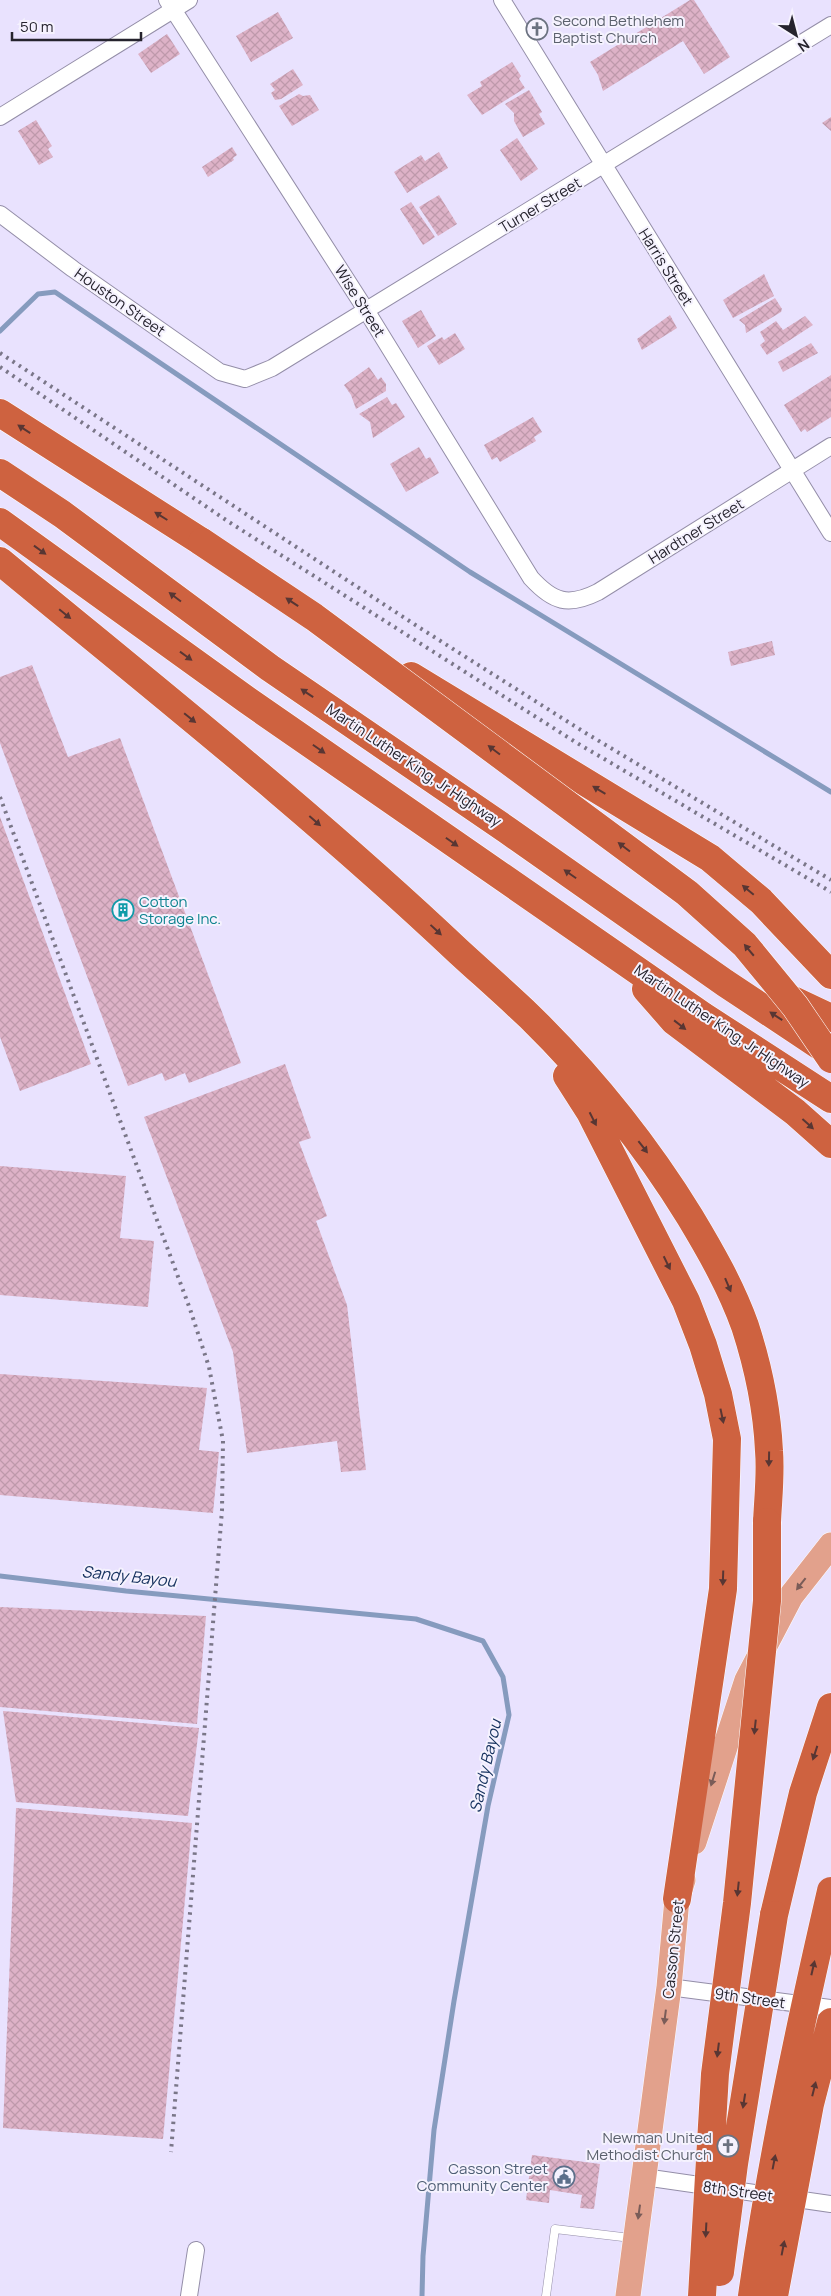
<svg xmlns="http://www.w3.org/2000/svg" width="831" height="2296" viewBox="0 0 831 2296" font-family="Manrope,sans-serif">
<defs>
<pattern id="building-cross-hatch" width="8" height="8" patternUnits="userSpaceOnUse" patternTransform="scale(1.25)"><rect width="8" height="8" fill="#ddb2c7"/><path d="M0 0l8 8M0 8l8-8" fill="none" stroke="#be99ab"/></pattern>
</defs>
<rect width="100%" height="100%" fill="#e9e2fe"/>
<g fill="none" stroke-linecap="round" stroke-linejoin="round">
<path stroke="#869bbe" stroke-width="5" d="M0,331L38,294L55,292L470,572L831,792
M0,1576L126,1591L416,1619L483,1641L503,1677L509,1715L488,1806L454,2001L434,2130L423,2256L422,2296"/>
</g>
<path fill="url(#building-cross-hatch)" d="M690,0H694L730,57L704,74L683,41L603,91L598,75L590,62Z
M278,12L293,38L251,62L236,36Z
M167,34L180,54L151,73L138,54Z
M512,62L521,76L519,79L525,88L482,115L467,95L482,86L480,82Z
M293,69L303,85L281,99L275,100L271,93L275,90L270,84Z
M529,90L542,112L539,114L545,124L523,137L514,121V113L505,104Z
M299,94L303,96L310,95L319,110L292,126L279,106Z
M831,117V131L822,123Z
M36,120L52,146L48,149L53,157L39,165L18,131Z
M517,138L538,169L521,181L500,150Z
M232,147L237,155L233,158L234,160L208,177L202,167Z
M439,152L448,168L407,193L394,172L421,155L425,161Z
M439,195L457,224L438,236L419,207Z
M411,202L435,237L423,245L400,209Z
M764,274L774,296L733,318L723,300Z
M775,298L782,309L781,312L746,333L745,325L739,320Z
M421,310L436,336L418,348L402,321Z
M670,315L677,328L642,350L637,339Z
M805,316L813,325L767,355L760,345L765,341L760,332L776,321L783,330Z
M455,333L465,349L439,365L427,346L442,337L444,340Z
M811,343L818,353L783,372L778,362Z
M369,367L378,380L381,377L386,384V391L356,409L351,395L344,385Z
M831,375V417L807,432L805,429L801,432L784,405Z
M387,397L392,405L396,403L405,417L373,438L370,422L359,414Z
M533,417L542,432L534,437L536,441L500,462L497,457L492,460L484,445Z
M419,447L426,459L430,457L439,473L406,492L390,464Z
M772,641L775,655L731,666L728,652Z
M32,665L68,757L120,738L241,1063L189,1083L185,1073L165,1081L162,1073L128,1086L0,743V677Z
M0,817L91,1064L20,1091L0,1037Z
M285,1064L311,1138L299,1142L327,1216L316,1221L347,1305L366,1470L341,1472L337,1441L247,1453L233,1352L144,1117Z
M0,1166L126,1176L120,1238L154,1241L148,1307L0,1295Z
M0,1374L207,1388L199,1450L219,1452L213,1513L0,1495Z
M0,1607L206,1616L197,1724L0,1707Z
M3,1711L199,1728L188,1816L16,1802Z
M16,1808L192,1823L163,2139L3,2128Z
M532,2155L600,2164L594,2209L580,2208L582,2195L550,2190L549,2203L526,2200Z"/>
<g fill="none" stroke-linecap="round" stroke-linejoin="round">
<g stroke="#948ea8" stroke-width="9">
<path id="service" d="M546,2296L555,2229L631,2238"/>
</g>
<g stroke="#948ea8" stroke-width="18">
<path id="minor" d="M167,0L366,310L531,578C553,602 568,607 598,592L831,446
M502,0L831,533
M0,117L189,0
M0,214L73,269L220,372L245,379L272,368L831,25
M669,1987L831,2008
M644,2177L831,2204
M189,2296L196,2250"/>
</g>
<g stroke="#fff" stroke-width="26">
<path id="primary" d="M694,1842L747,1680L791,1596L831,1545
M628,2296L669,1987L677,1899L683,1880"/>
</g>
<g stroke="#fff" stroke-width="29">
<path id="motorway" d="M0,413L202,542
M0,473L62,514L270,668L507,830L725,983L823,1048
M0,522L247,700L703,1016L831,1099
M0,561C155,689 313,814 459,952C483,974 507,995 530,1017C591,1077 645,1144 690,1217C711,1252 731,1287 745,1326C758,1366 767,1409 769,1451C771,1474 768,1499 767,1522
M411,676L710,858L761,901L831,975
M646,989L674,1021L795,1112L831,1144
M780,994L831,1018
M567,1076L590,1112L686,1301L703,1345L718,1394L727,1439L723,1589L677,1899
M774,1915L803,1793L831,1707"/>
</g>
<use href="#service" stroke="#fff" stroke-width="8"/>
<use href="#minor" stroke="#fff" stroke-width="16"/>
<use href="#primary" stroke="#e2a18c" stroke-width="25"/>
<use href="#motorway" stroke="#ce6240" stroke-width="28"/>
<path stroke="#7a7688" stroke-width="4" stroke-dasharray="2.5 5" stroke-linecap="butt" d="M0,353L420,628L584,732L831,880
M0,367L229,522L577,743L831,892
M0,797L190,1309L209,1367L223,1441L222,1510L171,2152"/>
<g stroke="#fff" stroke-width="29" stroke-linecap="butt">
<path id="motorway-bridge" d="M202,542L314,617L687,893L745,945L795,1006L831,1059
M720,2272L734,2164L774,1915
M702,2296L715,2074L737,1903L767,1601V1522
M752,2296C771,2160 800,2025 831,1891
M774,2296L810,2104L831,2022"/>
</g>
<use href="#motorway-bridge" stroke="#ce6240" stroke-width="28"/>
</g>
<defs><path id="oneway-solid" d="M-6-.8H1V-3.2L6.5 0L1 3.2V.8H-6Z" transform="scale(1.25)"/></defs>
<g fill="#583633">
<use href="#oneway-solid" transform="translate(24 429) rotate(-147)"/>
<use href="#oneway-solid" transform="translate(161 516) rotate(-148)"/>
<use href="#oneway-solid" transform="translate(40 550) rotate(36)"/>
<use href="#oneway-solid" transform="translate(175 597) rotate(-143)"/>
<use href="#oneway-solid" transform="translate(292 602) rotate(-146)"/>
<use href="#oneway-solid" transform="translate(65 614) rotate(39)"/>
<use href="#oneway-solid" transform="translate(186 656) rotate(36)"/>
<use href="#oneway-solid" transform="translate(307 693) rotate(-146)"/>
<use href="#oneway-solid" transform="translate(190 718) rotate(39)"/>
<use href="#oneway-solid" transform="translate(319 749) rotate(35)"/>
<use href="#oneway-solid" transform="translate(494 750) rotate(-143)"/>
<use href="#oneway-solid" transform="translate(599 790) rotate(-149)"/>
<use href="#oneway-solid" transform="translate(315 821) rotate(41)"/>
<use href="#oneway-solid" transform="translate(452 842) rotate(35)"/>
<use href="#oneway-solid" transform="translate(624 847) rotate(-143)"/>
<use href="#oneway-solid" transform="translate(570 874) rotate(-145)"/>
<use href="#oneway-solid" transform="translate(748 890) rotate(-140)"/>
<use href="#oneway-solid" transform="translate(436 930) rotate(43)"/>
<use href="#oneway-solid" transform="translate(749 950) rotate(-130)"/>
<use href="#oneway-solid" transform="translate(776 1016) rotate(-147)"/>
<use href="#oneway-solid" transform="translate(680 1025) rotate(38)"/>
<use href="#oneway-solid" transform="translate(593 1119) rotate(63)"/>
<use href="#oneway-solid" transform="translate(808 1124) rotate(42)"/>
<use href="#oneway-solid" transform="translate(643 1147) rotate(52)"/>
<use href="#oneway-solid" transform="translate(667 1263) rotate(64)"/>
<use href="#oneway-solid" transform="translate(728 1285) rotate(67)"/>
<use href="#oneway-solid" transform="translate(722 1416) rotate(78)"/>
<use href="#oneway-solid" transform="translate(769 1459) rotate(91)"/>
<use href="#oneway-solid" transform="translate(723 1578) rotate(92)"/>
<use href="#oneway-solid" transform="translate(755 1727) rotate(96)"/>
<use href="#oneway-solid" transform="translate(815 1753) rotate(108)"/>
<use href="#oneway-solid" transform="translate(738 1889) rotate(96)"/>
<use href="#oneway-solid" transform="translate(813 1968) rotate(-77)"/>
<use href="#oneway-solid" transform="translate(718 2050) rotate(97)"/>
<use href="#oneway-solid" transform="translate(814 2089) rotate(-76)"/>
<use href="#oneway-solid" transform="translate(744 2101) rotate(99)"/>
<use href="#oneway-solid" transform="translate(774 2162) rotate(-79)"/>
<use href="#oneway-solid" transform="translate(706 2230) rotate(93)"/>
<use href="#oneway-solid" transform="translate(783 2248) rotate(-79)"/>
</g>
<g fill="#7a5c58">
<use href="#oneway-solid" transform="translate(801 1584) rotate(128)"/>
<use href="#oneway-solid" transform="translate(713 1779) rotate(107)"/>
<use href="#oneway-solid" transform="translate(665 2017) rotate(97)"/>
<use href="#oneway-solid" transform="translate(639 2212) rotate(98)"/>
</g>
<defs>
<g id="church-ring" transform="scale(1.125)"><circle r="9.5" fill="#f5f2fe" stroke="#6b7280" stroke-width="1.5"/><path d="M-1.2-6h2.4v3.5h3.3v2.4h-3.3V6h-2.4V-.1h-3.3v-2.4h3.3Z" fill="#6b7280"/></g>
<g id="building-ring" transform="scale(1.125)"><circle r="9.5" fill="#f5f2fe" stroke="#0f9aa8" stroke-width="1.5"/><path d="M-4-6H4V6H1V3H-1V6H-4ZM-2.5-4.3h1.7v1.8h-1.7ZM.8-4.3h1.7v1.8H.8ZM-2.5-1h1.7V.8h-1.7ZM.8-1h1.7V.8H.8Z" fill="#0f9aa8"/></g>
<g id="civic-ring" transform="scale(1.125)"><circle r="9.5" fill="#f5f2fe" stroke="#5c6f8a" stroke-width="1.5"/><path d="M-.6-6.5H3V-4.5H.6V-3L4-1V1h2V6H-6V1h2V-1L-.6-3ZM-1.2 2.5V6h2.4V2.5Z" fill="#5c6f8a"/></g>
</defs>
<g fill-rule="evenodd">
<use href="#church-ring" x="537" y="29"/>
<use href="#building-ring" x="123" y="910"/>
<use href="#church-ring" x="728" y="2146"/>
<use href="#civic-ring" x="564" y="2177"/>
</g>
<g text-anchor="middle" dominant-baseline="central" stroke-width="4" stroke-linejoin="round" paint-order="stroke">
<g font-size="15" fill="#5b616d" stroke="#f5f2fe" text-anchor="start">
<text x="553" y="20">Second Bethlehem<tspan x="553" dy="17">Baptist Church</tspan></text>
<text x="712" y="2137" text-anchor="end">Newman United<tspan x="712" dy="17">Methodist Church</tspan></text>
</g>
<g font-size="15" fill="#25232d" stroke="#f5f2fe">
<text transform="translate(540 205) rotate(-31)">Turner Street</text>
<text transform="translate(666 267) rotate(58)">Harris Street</text>
<text transform="translate(360 301) rotate(58)">Wise Street</text>
<text transform="translate(120 302) rotate(35)">Houston Street</text>
<text transform="translate(696 531) rotate(-32)">Hardtner Street</text>
<text transform="translate(414 765) rotate(34)">Martin Luther King, Jr Highway</text>
<text transform="translate(722 1026) rotate(34)">Martin Luther King, Jr Highway</text>
<text transform="translate(673 1949) rotate(-84)">Casson Street</text>
<text transform="translate(750 1998) rotate(8)">9th Street</text>
<text transform="translate(738 2191) rotate(8)">8th Street</text>
</g>
<g font-size="15" fill="#0d838f" stroke="#f5f2fe" text-anchor="start">
<text x="139" y="901">Cotton<tspan x="139" dy="17">Storage Inc.</tspan></text>
</g>
<g font-size="15" fill="#4e5e75" stroke="#f5f2fe" text-anchor="end">
<text x="548" y="2168">Casson Street<tspan x="548" dy="17">Community Center</tspan></text>
</g>
<g font-size="16" font-style="italic" fill="#183360" stroke="#f5f2fe">
<text transform="translate(129 1576) rotate(6)">Sandy Bayou</text>
<text transform="translate(485 1766) rotate(-77)">Sandy Bayou</text>
</g>
</g>
<g transform="translate(796 35) rotate(144)" stroke="#f5f2fe" stroke-width="4" paint-order="stroke">
<path d="M0-4L9 19L0 12L-9 19Z" fill="#25232d"/>
<text y="-8" font-size="14" font-weight="bold" text-anchor="middle" fill="#25232d">N</text>
</g>
<path d="M12 32v8h129v-8" fill="none" stroke="#25232d" stroke-width="2.5"/>
<text x="20" y="32" font-size="15" fill="#25232d" stroke="#f5f2fe" stroke-width="4" paint-order="stroke">50 m</text>
</svg>
